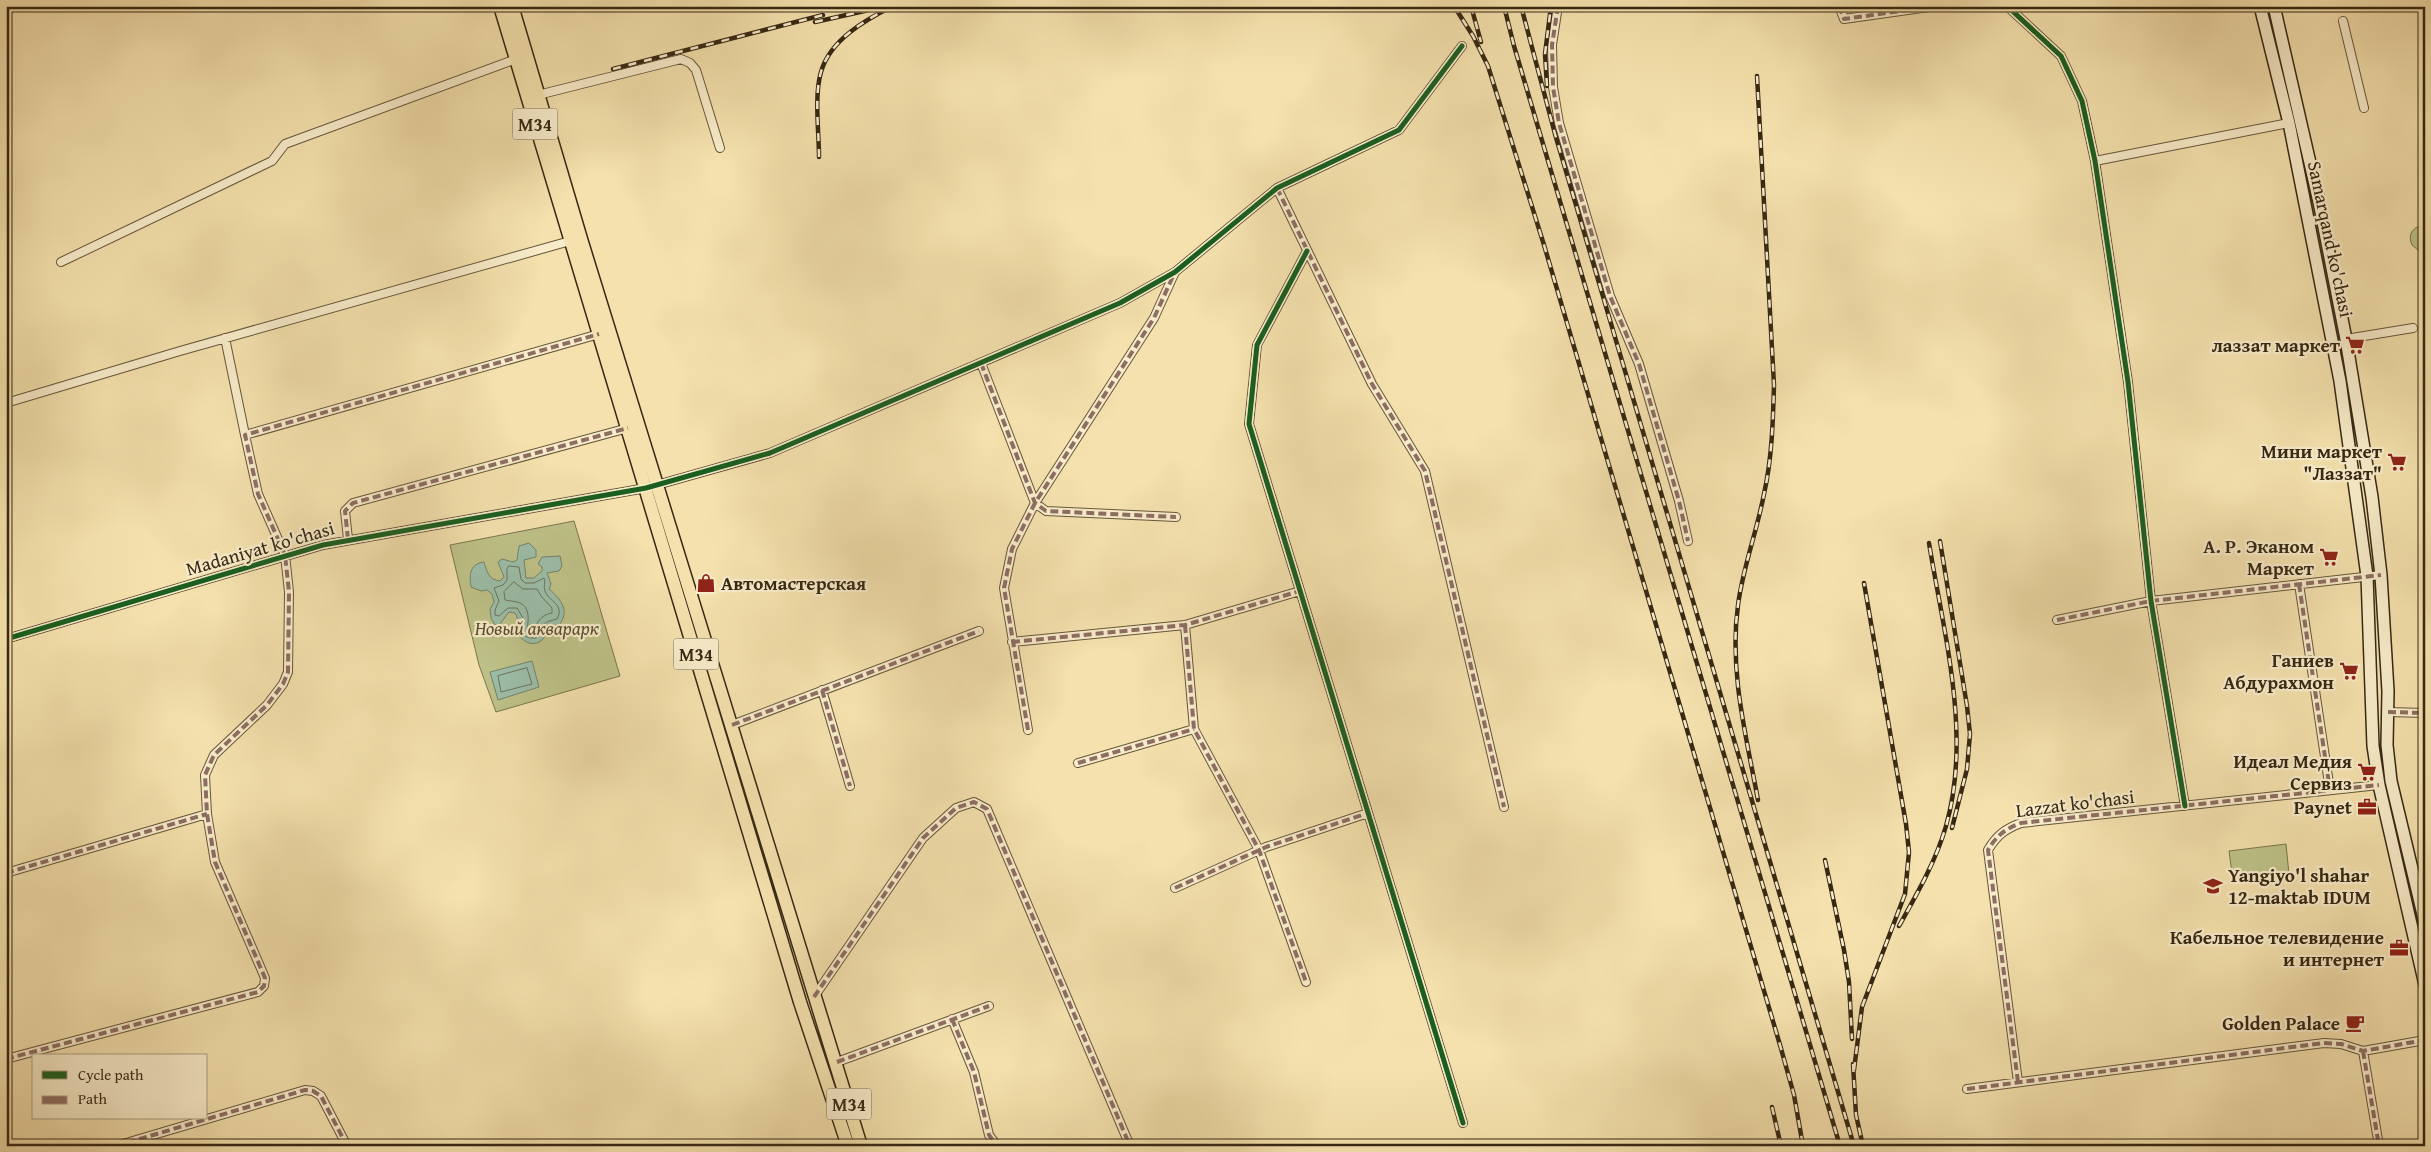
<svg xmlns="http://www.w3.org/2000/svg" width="2431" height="1152" viewBox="0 0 2431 1152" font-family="'Gentium Book Plus',serif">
<rect width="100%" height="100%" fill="#f4e1ad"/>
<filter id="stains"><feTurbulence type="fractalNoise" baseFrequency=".004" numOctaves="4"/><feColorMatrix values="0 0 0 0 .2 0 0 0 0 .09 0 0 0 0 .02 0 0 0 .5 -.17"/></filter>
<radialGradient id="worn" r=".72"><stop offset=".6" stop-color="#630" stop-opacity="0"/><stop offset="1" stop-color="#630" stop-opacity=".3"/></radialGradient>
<path fill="#bec288" stroke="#7a754e" d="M2420,226H2425V250H2418L2412,245C2408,236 2411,229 2420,226Z
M574,521L620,676L496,712L479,665L450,545Z
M2286,844L2289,874L2233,881L2229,851Z"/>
<path fill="#9cbea9" stroke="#74826d" d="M529,543L536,550V557L524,560L526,578H534L542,571V567L538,564L542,557L560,556L562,566L559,571L547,573L551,584L549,589C561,599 571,612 558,626L550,625C544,629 547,634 543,639C532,650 519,639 514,628L518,619L515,613L509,612L500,624L495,625L491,618L490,609L494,602L492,594L487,590L481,591L471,587C469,574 470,564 484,562C487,572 489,580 500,581L504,577L498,562L502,559L513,562L517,560L519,546Z
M532,661L539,687L498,700L490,672Z"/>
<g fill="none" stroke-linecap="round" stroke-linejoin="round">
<path stroke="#6a735e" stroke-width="1" d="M509,566L519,567L521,579L525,583H534L544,578C546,583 543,586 545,591C549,602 565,604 557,619C534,624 548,628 536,638C520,639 521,630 523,618L517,608H508L499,616L495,615V610L499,601L494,588L503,585L507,580V569Z
M514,582L523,589H537L541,596L552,608V613C540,615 538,622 533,631L527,629C529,619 530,605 517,602C513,601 509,601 505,600L504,592Z
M527,668L532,684L501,692L498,676Z"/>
<g stroke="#66563a" stroke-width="10">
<path id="street" d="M1558,6L1552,45L1553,87L1559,123L1610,296L1639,364L1679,501L1688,541
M1839,6L1844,19L1936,6
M2007,6L2061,56L2082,101L2095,161L2128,382L2151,601L2185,806
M2343,21L2364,108
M538,95L681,59L690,63L696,70L720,148
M2095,161L2289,123
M1277,188L1372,384L1425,471L1504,807
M1307,251L1257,345L1249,424L1463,1123
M61,262L272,161L285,144L516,59
M225,338L245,435
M2346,339L2413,328
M981,363L1035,503L1046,511L1176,517
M6,403L180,351L570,241
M348,539L345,511L353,503L628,428
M2299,584L2330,790
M2057,620L2151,601L2381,575
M1185,625L1194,729L1259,850L1306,982
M6,639L323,545L646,488L770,453L1120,303L1175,272L1277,188L1399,130L1462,46
M1012,642L1185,625L1300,591
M822,690L850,786
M2388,712L2425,713
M732,725L979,631
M1028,730L1004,588L1012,549L1035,503L1154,318L1175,272
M1078,763L1194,729
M6,873L207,814
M1175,888L1266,847L1368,813
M814,997L923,838L956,808L974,802L987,809L1130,1146
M952,1019L974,1072L989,1135L997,1146
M2363,1051L2379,1146
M6,1059L258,992L264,986L265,978L215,862L207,814L205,775L214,755L267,705L283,684L288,672L289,592L285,555L258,494L245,435L599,334
M837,1062L989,1006
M2018,1082L1988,850C1997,835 2005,829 2021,823L2379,785
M1967,1089L2324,1043L2341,1044L2363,1051L2425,1040
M116,1146L305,1090L313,1091L321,1096L347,1146"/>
</g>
<g stroke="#372814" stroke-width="14">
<path id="secondary" d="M2260,6L2289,123L2340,381L2367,576L2373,746L2379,785L2425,985
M2274,6L2319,202L2346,339L2372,497L2381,575L2388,691L2387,745L2391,781L2425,923"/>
</g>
<g stroke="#372814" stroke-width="15">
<path id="primary" d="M500,6L800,1002L848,1146
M512,6L581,239L861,1146"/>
</g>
<use href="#street" stroke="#f8ecca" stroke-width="8"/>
<use href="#secondary" stroke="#f8ecca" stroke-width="11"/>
<use href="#primary" stroke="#f4e1ad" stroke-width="12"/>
<g stroke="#372814" stroke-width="4.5">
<path id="rail" d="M1454,6L1473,36L1488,66L1544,245L1780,1045L1794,1095L1803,1146
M1471,6L1481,42
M1504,6L1514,46L1840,1146
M1521,6L1555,134L1854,1146
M849,7L852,6
M815,22L878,8
M613,69L823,15
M1757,76L1774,385C1773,421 1772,458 1764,494C1757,531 1743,567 1738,605C1729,671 1746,735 1758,800
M1547,86L1545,54L1551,6
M819,157C819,132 814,96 821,72C830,40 865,20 893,6
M1940,541L1967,706L1970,734L1967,769L1952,828
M1825,860L1844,950L1849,982L1852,1039
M1899,926C1917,894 1936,861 1946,826C1972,735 1944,635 1929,543
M1853,1064L1856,1115L1863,1146
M1854,1070L1862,1007L1905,894L1909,852L1906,824L1864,583
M1772,1107L1781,1146"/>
</g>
<use href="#rail" stroke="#f8ecca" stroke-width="2.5" stroke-dasharray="8" stroke-linecap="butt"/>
<path stroke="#8d6e63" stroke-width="4" stroke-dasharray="8 4" stroke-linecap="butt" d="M1558,6L1552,45L1553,87L1559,123L1610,296L1639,364L1679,501L1688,541
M1839,6L1844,19L1936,6
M1277,188L1372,384L1425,471L1504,807
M981,363L1035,503L1046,511L1176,517
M348,539L345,511L353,503L628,428
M2299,584L2330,790
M2057,620L2151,601L2381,575
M1185,625L1194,729L1259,850L1306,982
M1012,642L1185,625L1300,591
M822,690L850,786
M2388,712L2425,713
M732,725L979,631
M1028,730L1004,588L1012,549L1035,503L1154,318L1174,274
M1078,763L1194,729
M6,873L207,814
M1175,888L1266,847L1368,813
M814,997L923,838L956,808L974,802L987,809L1130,1146
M952,1019L974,1072L989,1135L997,1146
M2363,1051L2379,1146
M6,1059L258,992L264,986L265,978L215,862L207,814L205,775L214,755L267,705L283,684L288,672L289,592L285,555L258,494L245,435L599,334
M837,1062L989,1006
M2018,1082L1988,850C1997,835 2005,829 2021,823L2379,785
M1967,1089L2324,1043L2341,1044L2363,1051L2425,1040
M116,1146L305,1090L313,1091L321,1096L347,1146"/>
<g stroke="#f8ecca" stroke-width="8">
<path id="cycleway" d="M2007,6L2061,56L2082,101L2095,161L2128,382L2151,601L2185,806
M1307,251L1257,345L1249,424L1463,1123
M6,639L323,545L646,488L770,453L1120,303L1175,272L1277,188L1399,130L1462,46"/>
</g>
<use href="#cycleway" stroke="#1b5e20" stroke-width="5"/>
</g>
<defs>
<g id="supermarket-bare" transform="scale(1.5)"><path d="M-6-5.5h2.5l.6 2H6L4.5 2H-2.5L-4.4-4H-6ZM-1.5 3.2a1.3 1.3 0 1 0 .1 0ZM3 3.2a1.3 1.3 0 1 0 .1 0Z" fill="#8f2418" stroke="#f8ecca" stroke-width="2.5" paint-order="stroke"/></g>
<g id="shop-bare" transform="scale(1.5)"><path d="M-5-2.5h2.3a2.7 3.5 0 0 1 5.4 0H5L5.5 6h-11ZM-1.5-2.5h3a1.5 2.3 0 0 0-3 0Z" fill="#8f2418" stroke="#f8ecca" stroke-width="2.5" paint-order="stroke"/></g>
<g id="office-bare" transform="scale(1.5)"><path d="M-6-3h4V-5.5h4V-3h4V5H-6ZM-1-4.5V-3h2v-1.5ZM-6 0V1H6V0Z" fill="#8f2418" stroke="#f8ecca" stroke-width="2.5" paint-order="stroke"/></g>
<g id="school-bare" transform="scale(1.5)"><path d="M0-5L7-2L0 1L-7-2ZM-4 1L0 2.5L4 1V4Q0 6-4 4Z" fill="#8f2418" stroke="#f8ecca" stroke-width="2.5" paint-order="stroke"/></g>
<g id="cafe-bare" transform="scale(1.5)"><path d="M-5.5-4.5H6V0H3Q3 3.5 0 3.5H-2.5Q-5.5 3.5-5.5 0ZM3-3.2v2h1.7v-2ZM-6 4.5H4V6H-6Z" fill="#8f2418" stroke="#f8ecca" stroke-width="2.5" paint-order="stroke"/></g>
</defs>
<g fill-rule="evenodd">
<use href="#supermarket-bare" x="2355" y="345"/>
<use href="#supermarket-bare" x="2397" y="462"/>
<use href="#supermarket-bare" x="2329" y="557"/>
<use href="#shop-bare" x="706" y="583"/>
<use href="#supermarket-bare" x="2349" y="671"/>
<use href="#supermarket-bare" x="2367" y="772"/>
<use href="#office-bare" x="2367" y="807"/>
<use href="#school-bare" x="2213" y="886"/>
<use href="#office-bare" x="2399" y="948"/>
<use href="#cafe-bare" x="2355" y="1023"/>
</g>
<g text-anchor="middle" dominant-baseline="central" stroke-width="4.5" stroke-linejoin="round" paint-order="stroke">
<g fill="#f8ecca" stroke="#71634b" stroke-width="1">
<rect x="512.5" y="108.5" width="45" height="31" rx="4"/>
<rect x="673.5" y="638.5" width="45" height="31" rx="4"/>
<rect x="826.5" y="1088.5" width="45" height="31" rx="4"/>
</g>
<g font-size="18" font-weight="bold" fill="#372814">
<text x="535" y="124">M34</text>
<text x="696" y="654">M34</text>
<text x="849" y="1104">M34</text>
</g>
<g font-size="19" fill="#372814" stroke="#f8ecca">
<text transform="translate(2331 239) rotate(78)">Samarqand ko'chasi</text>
<text transform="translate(260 548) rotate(-16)">Madaniyat ko'chasi</text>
<text transform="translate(2075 803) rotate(-7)">Lazzat ko'chasi</text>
</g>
<g font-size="19" font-weight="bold" fill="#372814" stroke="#f8ecca" text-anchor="end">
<text x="2340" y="345">лаззат маркет</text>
<text x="2382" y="451">Мини маркет<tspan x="2382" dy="22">"Лаззат"</tspan></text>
<text x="2314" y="546">А. Р. Эканом<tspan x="2314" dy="22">Маркет</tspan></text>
<text x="721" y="583" text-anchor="start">Автомастерская</text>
<text x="2334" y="660">Ганиев<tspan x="2334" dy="22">Абдурахмон</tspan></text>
<text x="2352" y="761">Идеал Медия<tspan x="2352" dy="22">Сервиз</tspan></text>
<text x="2352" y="807">Paynet</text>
<text x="2228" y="875" text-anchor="start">Yangiyo'l shahar<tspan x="2228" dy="22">12-maktab IDUM</tspan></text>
<text x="2384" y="937">Кабельное телевидение<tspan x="2384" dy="22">и интернет</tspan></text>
<text x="2340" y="1023">Golden Palace</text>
</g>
<g font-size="19" font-style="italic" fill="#594e31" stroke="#f8ecca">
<text x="537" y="628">Новый акварарк</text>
</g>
</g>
<rect width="2431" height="1152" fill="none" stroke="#f4e1ad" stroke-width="25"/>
<rect x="8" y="8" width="2416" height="1137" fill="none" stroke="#372814" stroke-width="2.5"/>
<rect x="12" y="12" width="2406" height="1127" fill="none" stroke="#372814"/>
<rect x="32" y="1054" width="175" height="65" fill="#f8ecca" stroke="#ab9e81"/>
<rect x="42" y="1071" width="25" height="8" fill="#1b5e20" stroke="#ab9e81"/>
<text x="78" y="1080" font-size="15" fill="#372814">Cycle path</text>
<rect x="42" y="1096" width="25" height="8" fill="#8d6e63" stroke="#ab9e81"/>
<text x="78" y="1104" font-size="15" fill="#372814">Path</text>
<rect width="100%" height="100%" filter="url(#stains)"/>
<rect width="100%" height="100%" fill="url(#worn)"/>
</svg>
